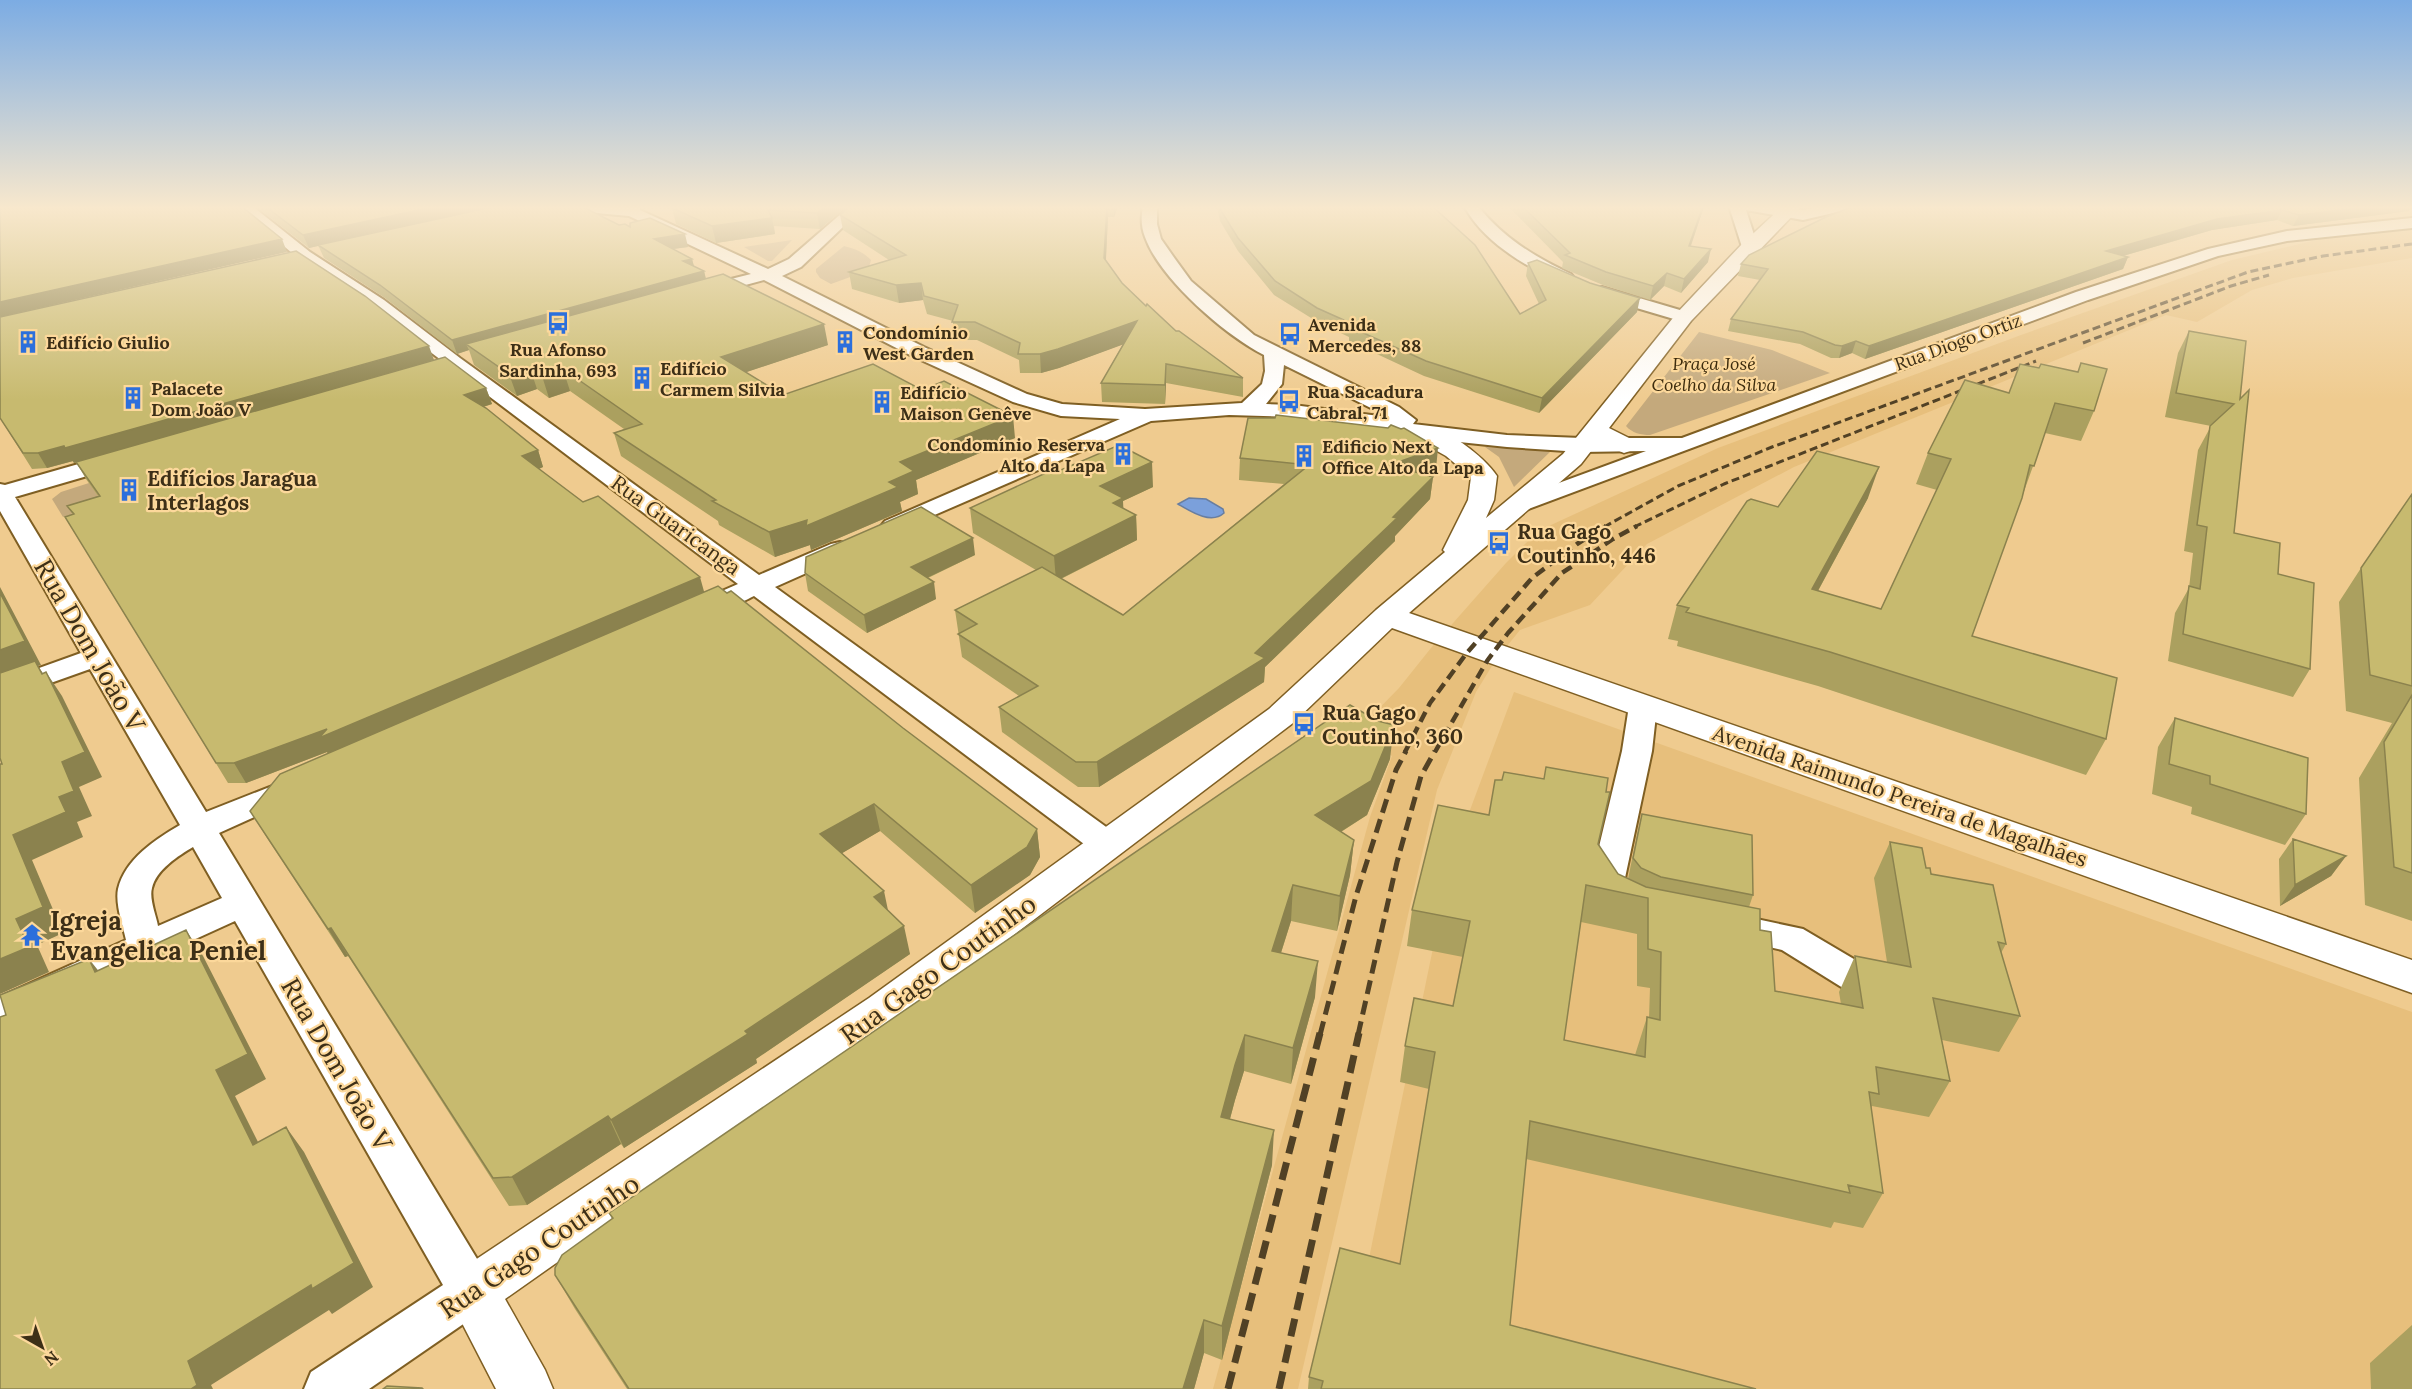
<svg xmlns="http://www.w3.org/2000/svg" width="2412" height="1389" viewBox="0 0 2412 1389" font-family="Lora,serif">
<rect width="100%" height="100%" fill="#efcb8f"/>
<path fill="#e7bf7c" d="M2412,228V258L2293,278L2252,290L2197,322L2166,315L1794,467L1647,544L1590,605L1520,630L1495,661L1476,692L1437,790L1298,1389H1213L1370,817L1392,756L1355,733L1399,688L1431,648L1506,563L1538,531L1718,448L2021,335L2232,260L2321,239Z
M1514,692L2412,1012V1389H1342L1451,861Z"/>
<path fill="#c4a97c" d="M792,240L772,261H768L744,247Z
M844,246C855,249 862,251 871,260L869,267L853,276L831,284L820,278L816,272V269Z
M1699,332L1772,350L1830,373L1650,435C1641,435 1632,433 1626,426Z
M1485,447L1552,450L1514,487L1499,457Z
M89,483L108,510L85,511L63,517L52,499L61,492Z"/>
<path fill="#7ba0db" stroke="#687ea0" stroke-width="1.5" d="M1189,498L1206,499L1223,509L1224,513C1211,525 1190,511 1178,504Z"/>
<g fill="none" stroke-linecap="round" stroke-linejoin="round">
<g stroke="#7f5f23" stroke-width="4">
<path id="minor" d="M236,206H252L310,252L384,300L460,358L759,575L831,544L840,542L849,544L852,549L849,554L775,587L1120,837L1124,845L1120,853L1108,856L1096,853L754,596C735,605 712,621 692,616L688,610L692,604L738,584L372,308L298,258Z
M567,206H641L640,210L768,269L789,259L850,206H865L801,267L782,276L924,347L1027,394L1062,404L1145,409L1242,403L1262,384L1265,371L1264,355C1225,335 1160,279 1145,237C1141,227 1141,216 1143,206H1157V224L1161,239L1175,259L1191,281L1254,335L1399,407L1416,420L1413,424L1507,435L1581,438H1682L2076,292L2208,249L2287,231L2412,218V228L2287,241L2218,256L2088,300L1515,514L1507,512L1503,507L1507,502L1646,451L1581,452L1507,447L1421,438L1381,428L1293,417L1229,415L1151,421L893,533L885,531L881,526L885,521L1120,419L1061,416L1013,402L910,355L764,280L701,297L695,296L692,292L695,288L751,274L629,216L575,211ZM1284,365L1385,415L1387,417L1293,405L1266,404L1282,384Z
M1464,206H1478C1503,238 1535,257 1571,274L1574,278L1571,282H1559C1522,264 1484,242 1464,206Z
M1729,206H1773L1803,210L1826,206H1853L1850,209L1803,220L1746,210L1758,247L1750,252L1742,247Z
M1602,287L1690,313L1693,317L1690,321L1684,322L1596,296L1593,292L1596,288Z
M117,453L125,455L128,460L125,465L15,497L206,812L290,779L301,782L306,789L301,796L219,833L488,1277L494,1292L488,1307L369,1389H304L311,1372L443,1285L235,921L0,1028V997L126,940C123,926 115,904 118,889C125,859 156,839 180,825L90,669L0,701V682L81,653L0,511V484L5,485ZM193,847L222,898L158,926C156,915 149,899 152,888C156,870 178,856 193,847Z
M1643,697L1653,700L1657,706L1652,751L1625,878L1638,897L1633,906C1609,913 1602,899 1591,880L1622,751L1629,706L1633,700Z
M1733,914L1803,929L1869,968L1874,978L1869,988L1856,992L1843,988L1782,950L1721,936L1716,927L1721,918Z"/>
</g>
<g stroke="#7f5f23" stroke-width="3">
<path id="tertiary" d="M1783,206H1802L1691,321L1609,428L1633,440L1637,445L1633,450L1624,453L1598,442L1581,464L1409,613L2412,960V993L1392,628L1293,723L899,1022L505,1299L545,1370L553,1389H496L446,1292L454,1274L869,998L1269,709L1376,610L1445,552L1443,550L1468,500L1471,477L1446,456L1412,437L1409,432L1412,427C1438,420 1483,455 1497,476L1494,500L1486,518L1563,454L1677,313L1743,243Z"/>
</g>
<use href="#minor" fill="#fff" fill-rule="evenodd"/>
<use href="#tertiary" fill="#fff" fill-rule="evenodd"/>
<path stroke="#514125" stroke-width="3" stroke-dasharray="8 4" stroke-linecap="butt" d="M2083,343L2231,286L2269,275
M1604,527L1678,486L1772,447L2248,272L2323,256L2412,244
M1634,527L1724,484L2036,361"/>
<path stroke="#514125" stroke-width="4.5" stroke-dasharray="11 6" stroke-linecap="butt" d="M1405,752L1430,703L1466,654L1532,578L1577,544L1606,526
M1435,752L1487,661L1508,633L1562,573L1613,539L1637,526"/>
<path stroke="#514125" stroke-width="5" stroke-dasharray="14 7" stroke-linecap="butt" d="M1320,1035L1356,896L1396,770L1406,751
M1358,1035L1397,862L1421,776L1435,751"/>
<path stroke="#514125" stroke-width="7" stroke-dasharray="18 9" stroke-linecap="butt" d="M1228,1389L1320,1033
M1279,1389L1359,1033"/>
</g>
<path fill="#aba05f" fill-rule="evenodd" d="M255,206H494L309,248Z
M847,206L820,229L774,226L775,234L716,243L676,224L672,208Z
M850,206H1118L1114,217H1108L1106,260L1122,283L1146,306L1176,331L1243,378V397L1166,383L1165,404L1102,402L1101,383L1123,344L1059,368L1041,373H1020L1019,360L977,340H954L953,321L927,314L923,300L899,303L852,289L849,272L889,260L843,230L840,215Z
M1217,206H1441V208H1434L1520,314L1539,304L1526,276L1528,263L1637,312L1539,413L1424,376L1349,341V337L1316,321L1274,295L1238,251L1220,221Z
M1508,206H1704L1691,246L1708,262L1681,293L1664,286L1650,300L1603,285L1562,268L1563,262Z
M1854,206L2409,211L2293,226L2277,220L2212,230L2123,256L2128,257L2123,269L1865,359L1852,353L1839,358H1831L1800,344L1728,331L1731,319L1760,280L1738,276L1741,264Z
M619,225L630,227L688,247L673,249L692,259L694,266L704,271L706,279L828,345L746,372L783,395L922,390L1015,438L916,480L918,494L900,502L902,511L811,550L810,545L775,557L719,525L718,521L621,456L614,433L624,429L570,391L549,398L537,389L517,396L474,365L469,350L457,354L385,298L324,258L318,245Z
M2189,331L2240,399L2234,533L2278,574L2310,669L2293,697L2168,661L2175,613L2189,588L2193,553L2184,551L2198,450L2211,426L2165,417L2178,353Z
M434,360L486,388L492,404L483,407L538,450L543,467L539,469L704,592L903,728L1037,829L1040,857L1030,875L975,913L880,831L842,853L888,911L910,954L756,1059L757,1063L624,1148L621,1144L527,1205L509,1206L348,956L345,957L267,838L250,811L328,753L327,752L246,783H228L65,517L73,515L67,506L98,496L86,479L76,462L74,463L73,461L47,468L32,469L0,418Z
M2039,368L2094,411L2081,441L2045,433L1972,636L2106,739L2086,775L1818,686L1677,646L1678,641L1668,639L1677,605L1778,507L1868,498L1818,591L1881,609L1937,490L1916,484L1928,453L2009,392Z
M1240,458L1436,469L1423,474L1433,477L1430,499L1395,536V541L1265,667L1264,682L1099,787H1078L1002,732L999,707L1019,696L962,657L955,610L1036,570L973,533L970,508L1054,473L1153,487L1123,501V508L1136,515L1137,540L1061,579L1123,615L1284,484L1239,480Z
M2412,494V921L2365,905L2359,778L2392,723L2346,711L2339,602L2361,568Z
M975,555L928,578L936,599L867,633L808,591L805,573Z
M2175,718L2306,814L2285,845L2191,814L2192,807L2152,794L2158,747Z
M1390,759L1367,815L1341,832L1354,840L1350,875L1337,931L1291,921L1281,953L1315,997L1291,1084L1244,1071L1235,1100L1230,1119L1272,1165L1222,1360L1204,1353L1194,1389H627L575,1309L555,1275L612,1219L609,1213Z
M1642,814L1753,895L1749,907L1760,930L1775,991L1841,1004L1839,992L1855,956L1887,962L1874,878L1890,842L1926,868L2006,944L2001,953L2020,1016L1999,1052L1942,1040L1950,1081L1929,1117L1872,1106L1871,1108L1883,1193L1863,1228L1834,1222L1831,1228L1526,1159L1510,1325L1756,1389H1308L1309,1377L1400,1264L1429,1089L1400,1082L1405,1046L1453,1006L1463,957L1407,946L1412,910L1598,844L1618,874L1628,879L1637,835ZM1581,922L1637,934V986L1650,988L1649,1018L1647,1017L1635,1055L1564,1040Z
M2293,839L2346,856L2331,876L2280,906L2279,859Z
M2412,1325V1389H2371L2370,1363Z"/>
<path fill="#8b824e" d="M437,206H494L309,248L303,235Z
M826,206H847L820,229L817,213Z
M1107,206L1108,217L1105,275L1104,258Z
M1114,206H1118L1114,217Z
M1703,206H1704L1703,210L1686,259L1689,246Z
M2374,206H2412L2409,211L2293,226L2299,215Z
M2282,210L2277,220L2212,230L2102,262L2106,251L2217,219Z
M772,218L775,234L716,243L712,226Z
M685,234L688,247L657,251L654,239Z
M282,239L287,252L0,317V302Z
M1711,249L1708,262L1681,293L1684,279Z
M2128,257L2123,269L1865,359L1869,346Z
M692,259L695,271L683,261Z
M704,271L707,284L466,344L469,350L457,354L452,340Z
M1667,273L1664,286L1650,300L1653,286Z
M921,283L923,300L899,303L896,285Z
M1640,298L1637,312L1539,413L1542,398Z
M1137,321L1138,339L1059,368L1041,373L1040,354Z
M824,324L828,345L726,379L721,357Z
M1856,341L1852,353L1839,358L1842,346Z
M429,346L434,360L74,463L65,448Z
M1166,364V383L1165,404V385Z
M530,368L537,389L517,396L509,374Z
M563,369L570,391L549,398L542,376Z
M486,388L492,404L470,411L464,395Z
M1013,416L1015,438L916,480L918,494L900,502L902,511L811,550L810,545L775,557L769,532L900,462Z
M64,446L73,461L47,468L38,453Z
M1438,448L1436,469L1388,487L1390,465Z
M538,450L543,467L528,473L522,456Z
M1152,462L1153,487L1123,501L1124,521L1136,515L1137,540L1056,581L1054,556L1100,486Z
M1879,467L1868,498L1801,622L1812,589Z
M1433,477L1430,499L1395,536V541L1265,667L1264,682L1099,787L1097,762L1393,517Z
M973,538L975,555L914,584L911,567Z
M700,577L705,595L330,757L327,752L246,783L234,763Z
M934,582L936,599L867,633L864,615Z
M0,587L41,665L38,666L51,685L0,680Z
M46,672L62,696L102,777L79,787L92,816L77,822L83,837L32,860L63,933L37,945L49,972L0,994V959L16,919L13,835L59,797L62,762Z
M1394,725L1390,759L1367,815L1312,850L1315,815Z
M874,804L880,831L827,862L820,834Z
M1037,829L1040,857L1030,875L975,913L971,885Z
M1354,840L1350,875L1337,931L1340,896Z
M2346,856L2331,876L2280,906L2295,885Z
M1293,885L1291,921L1270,987L1272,951Z
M884,891L890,920L874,897Z
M904,926L910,954L756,1059L757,1063L624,1148L611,1120Z
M331,928L348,956L345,957L328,929Z
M186,930L203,956L266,1079L235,1096L272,1170L253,1145L216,1070Z
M89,959L109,984L95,972Z
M1318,961L1315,997L1291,1084L1293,1048Z
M1245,1035L1244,1071L1235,1100L1221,1152V1117L1235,1065Z
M608,1116L621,1144L527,1205L512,1177Z
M286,1127L304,1152L373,1287L332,1314L329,1310L211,1385L213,1389H191L188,1361Z
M1274,1130L1272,1165L1222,1360V1326Z
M1204,1320V1353L1194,1389H1183Z"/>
<path fill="#c7ba6f" stroke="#8b824e" stroke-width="1.5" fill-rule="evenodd" d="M0,206H241L282,239L0,302Z
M265,206H437L303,235Z
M497,206H581L619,225L625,224L630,227V223L650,218L685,234L654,239L692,259L683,261L704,271L452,340L380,285L318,245Z
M683,206H826L817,213L768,210L772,218L712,226L672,208Z
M850,206H1107L1104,258L1122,283L1146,306L1147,304L1176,331H1179L1243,378L1166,364L1165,385L1101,383L1137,321L1058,349L1040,354H1018L1020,343L975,322H952L958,305L924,296L921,283L896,285L849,272L906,255L840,215Z
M1220,206H1432L1475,245L1520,314L1546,300L1528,263L1537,260L1590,283L1640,298L1542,398L1426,361L1350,327L1355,325L1317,308L1275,281L1238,238L1220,209Z
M1522,206H1703L1689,246L1711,249L1684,279L1667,273L1653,286L1606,272L1565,255L1570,253Z
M1854,206H2374L2299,215L2282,210L2217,219L2106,251L2128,257L1869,346L1856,341L1842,346L1835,345L1803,332L1731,319L1768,269L1741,264L1749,255L1826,217Z
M296,251L365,296L429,346L65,448L64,446L38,453H23L0,418V317Z
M723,274L824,324L721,357L783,395L873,364L922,390L944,381L1013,416L900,462L914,471L889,482L898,487L806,526L807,520L769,532L712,501L716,500L614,433L642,424L563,369L542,376L530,368L509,374L466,344Z
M2189,331L2246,341L2240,399L2249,390L2234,533L2280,543L2278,574L2314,583L2310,669L2183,634L2189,586L2200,589L2207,527L2197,525L2210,426L2234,404L2176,393Z
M445,357L486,388L464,395L486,408L538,450L522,456L583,502L598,496L700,577L319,738L327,729L234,763H216L65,517L74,514L67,506L100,496L76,462Z
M2081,363L2107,369L2094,411L2055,403L2034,466L2030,465L2022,498L1972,636L2117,678L2106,739L1830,652L1686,612L1689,608L1677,605L1747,501L1751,499L1778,507L1817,451L1879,467L1812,589L1881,609L1951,459L1928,453L1965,380L2009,393L2020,364L2039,368L2041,364L2078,372Z
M1276,415L1388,428L1391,425L1401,429L1404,428L1438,448L1390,465L1433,477L1393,517L1397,518L1255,653L1265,658L1097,762H1076L999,707L1038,686L958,634L977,624L955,610L1042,567L1123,615L1309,465L1240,458L1248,418H1275Z
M1119,445L1152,462L1100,486L1123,498L1113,503L1136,515L1054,556L970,508L1050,471L1054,473Z
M2412,494V686L2370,675L2361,568Z
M921,507L973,538L911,567L934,582L864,615L805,573L806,557Z
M718,586L727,593L731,591L903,728L1037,829L1027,847L971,885L874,804L820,834L884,891L874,897L904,926L745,1031L748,1034L611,1120L608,1116L512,1177L493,1178L331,928L328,929L250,811L280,774Z
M0,593L25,641L0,650Z
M35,661L42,674L46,672L85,752L62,762L74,791L59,797L66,812L13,835L43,907L16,919L29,947L0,959V764H2L0,758V673Z
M2412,695V873L2394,867L2384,742Z
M1350,705L1378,721L1394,725L1371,781L1315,815L1354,840L1340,896L1293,885L1272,951L1318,961L1293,1048L1245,1035L1235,1065L1221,1117L1274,1130L1222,1326L1204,1320L1183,1389H629L555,1275V1268L562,1255L613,1218L609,1213Z
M2175,718L2308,758L2306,814L2210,784V776L2169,764Z
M1546,767L1608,778L1606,792H1610L1598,844L1618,874L1646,887L1760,909V930L1771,932L1775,991L1863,1008L1855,956L1911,967L1890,842L1922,848L1926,868H1930L1931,874L1993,885L2006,944L1998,942L2020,1016L1933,998L1950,1081L1876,1067L1879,1094L1869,1092L1883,1193L1848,1185L1850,1193L1530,1121L1510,1325L1756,1389H1321L1323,1381L1309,1377L1340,1248L1400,1264L1435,1052L1405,1046L1414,998L1453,1006L1470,921L1412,910L1438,805L1489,815L1495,780H1502L1504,772L1544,779ZM1586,885L1648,898V949L1661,952L1660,1020L1647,1017L1645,1057L1564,1040Z
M1642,814L1752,835L1753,895L1661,877L1641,868L1633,858Z
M2293,839L2346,856L2295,885Z
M186,930L248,1054L216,1070L253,1145L286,1127L354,1263L312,1289L311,1285L188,1361L197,1385L191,1389H0V1017L6,1015L0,995L89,959L95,972Z
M387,1386L422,1388L423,1389H383Z"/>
<linearGradient id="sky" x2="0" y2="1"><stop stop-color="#7cace3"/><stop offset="0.52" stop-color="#f8e8cd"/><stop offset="1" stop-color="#f8e8cd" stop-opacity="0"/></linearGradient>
<rect width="2412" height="400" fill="url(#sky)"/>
<defs>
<g id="bus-bare" transform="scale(1.8)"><path d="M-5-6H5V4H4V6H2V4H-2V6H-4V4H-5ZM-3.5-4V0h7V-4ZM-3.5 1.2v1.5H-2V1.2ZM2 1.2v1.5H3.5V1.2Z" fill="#2c6fdc" stroke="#fcd89b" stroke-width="2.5" paint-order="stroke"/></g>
<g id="building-bare" transform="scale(1.8)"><path d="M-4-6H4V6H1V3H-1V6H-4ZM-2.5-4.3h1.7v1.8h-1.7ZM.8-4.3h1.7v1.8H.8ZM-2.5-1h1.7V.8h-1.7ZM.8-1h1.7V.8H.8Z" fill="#2c6fdc" stroke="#fcd89b" stroke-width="2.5" paint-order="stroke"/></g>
<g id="temple-bare" transform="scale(1.8)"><path d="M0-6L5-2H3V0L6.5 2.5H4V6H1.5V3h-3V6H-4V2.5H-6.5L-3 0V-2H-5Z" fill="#2c6fdc" stroke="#fcd89b" stroke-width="2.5" paint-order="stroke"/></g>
</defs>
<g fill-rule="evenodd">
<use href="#bus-bare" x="558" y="323"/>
<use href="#bus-bare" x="1290" y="334"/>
<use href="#building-bare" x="28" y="342"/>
<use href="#building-bare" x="845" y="342"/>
<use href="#building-bare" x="642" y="378"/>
<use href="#building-bare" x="133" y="398"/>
<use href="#bus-bare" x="1289" y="401"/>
<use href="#building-bare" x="882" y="402"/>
<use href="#building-bare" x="1123" y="454"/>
<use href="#building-bare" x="1304" y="456"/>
<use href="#building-bare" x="129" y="490"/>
<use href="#bus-bare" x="1499" y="543"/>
<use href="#bus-bare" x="1304" y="724"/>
<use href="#temple-bare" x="32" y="935"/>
</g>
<g text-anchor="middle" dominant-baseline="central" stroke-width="4.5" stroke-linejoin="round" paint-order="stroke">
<g font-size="18" font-weight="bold" fill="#3d2f17" stroke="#fcd89b" text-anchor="start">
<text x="1308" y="324">Avenida<tspan x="1308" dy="21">Mercedes, 88</tspan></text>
<text x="863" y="332">Condomínio<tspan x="863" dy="21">West Garden</tspan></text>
<text x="46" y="342">Edifício Giulio</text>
<text x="558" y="349" text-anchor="middle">Rua Afonso<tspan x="558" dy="21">Sardinha, 693</tspan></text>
<text x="660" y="368">Edifício<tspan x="660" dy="21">Carmem Silvia</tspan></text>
<text x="151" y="388">Palacete<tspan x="151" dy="21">Dom João V</tspan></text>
<text x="1307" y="391">Rua Sacadura<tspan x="1307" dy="21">Cabral, 71</tspan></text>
<text x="900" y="392">Edifício<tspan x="900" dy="21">Maison Genêve</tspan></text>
<text x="1105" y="444" text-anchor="end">Condomínio Reserva<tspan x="1105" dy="21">Alto da Lapa</tspan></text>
<text x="1322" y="446">Edificio Next<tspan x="1322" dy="21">Office Alto da Lapa</tspan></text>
</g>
<g font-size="18" fill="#3d2f17" stroke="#fcd89b">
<text transform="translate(1958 342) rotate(-20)">Rua Diogo Ortiz</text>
</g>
<g font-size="18" font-style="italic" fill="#3d2c0e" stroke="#fcd89b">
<text x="1714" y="363">Praça José<tspan x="1714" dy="21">Coelho da Silva</tspan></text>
</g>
<g font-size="21" font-weight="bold" fill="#3d2f17" stroke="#fcd89b" text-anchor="start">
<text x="147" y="478">Edifícios Jaragua<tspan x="147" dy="24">Interlagos</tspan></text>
<text x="1517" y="531">Rua Gago<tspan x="1517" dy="24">Coutinho, 446</tspan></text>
<text x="1322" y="712">Rua Gago<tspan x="1322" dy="24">Coutinho, 360</tspan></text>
</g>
<g font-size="21" fill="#3d2f17" stroke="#fcd89b">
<text transform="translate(676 525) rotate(36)">Rua Guaricanga</text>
<text transform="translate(1900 796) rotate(19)">Avenida Raimundo Pereira de Magalhães</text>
</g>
<g font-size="26" fill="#3d2f17" stroke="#fcd89b">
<text transform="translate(90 645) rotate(60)">Rua Dom João V</text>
<text transform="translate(938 969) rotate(-36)">Rua Gago Coutinho</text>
<text transform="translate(337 1064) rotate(60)">Rua Dom João V</text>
<text transform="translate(539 1246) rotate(-34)">Rua Gago Coutinho</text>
</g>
<g font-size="26" font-weight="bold" fill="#3d2f17" stroke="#fcd89b" text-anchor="start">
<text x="50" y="920">Igreja<tspan x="50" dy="30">Evangelica Peniel</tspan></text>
</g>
</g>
<g transform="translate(42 1347) rotate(140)" stroke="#fcd89b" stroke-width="4.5" paint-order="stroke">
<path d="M0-4.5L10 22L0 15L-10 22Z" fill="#3d2f17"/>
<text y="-9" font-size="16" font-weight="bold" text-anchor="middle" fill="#3d2f17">N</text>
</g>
</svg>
